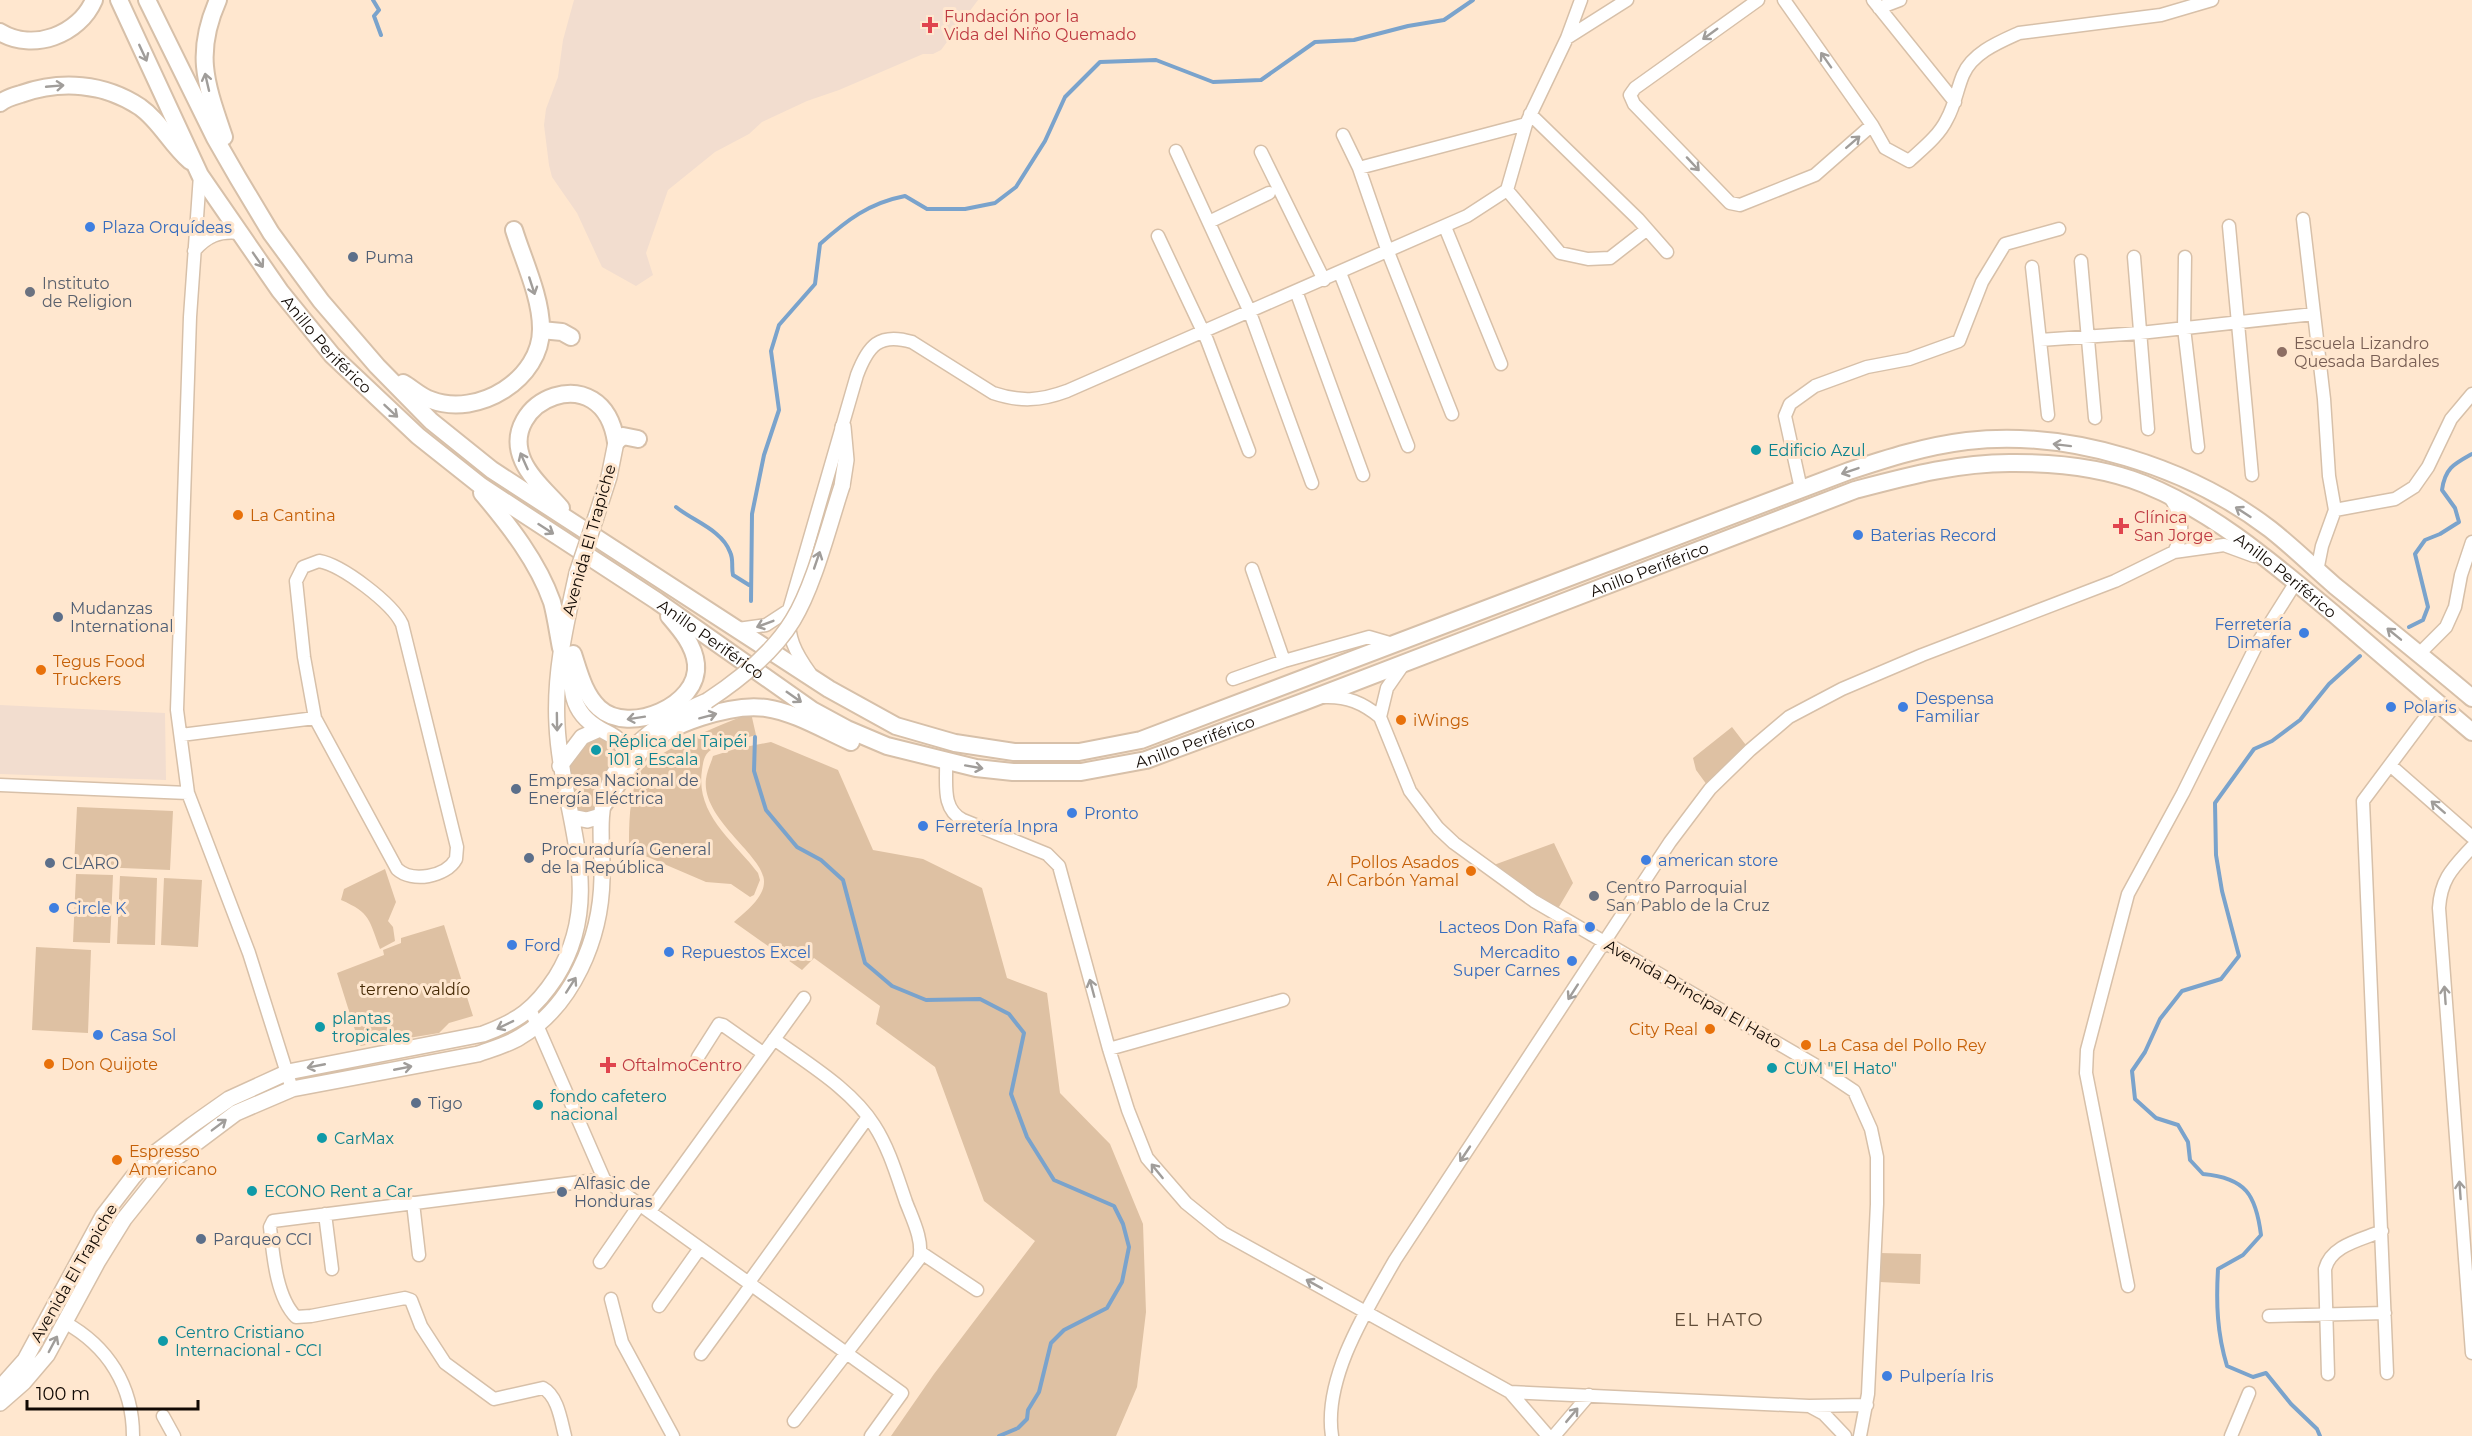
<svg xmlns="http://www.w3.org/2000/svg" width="2472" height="1436" viewBox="0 0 2472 1436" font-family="Montserrat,sans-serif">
<rect width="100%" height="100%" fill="#ffe7cf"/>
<path fill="#f2ddcf" d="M574,0H978L941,50L933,54H923L839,90L807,101L762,122L749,134L715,152L668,190L646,253L653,275L636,286L602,267L577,213L552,177L549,165L544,125L546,109L558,77L563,40Z
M0,705L165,713L166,780L0,774Z"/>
<path fill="#dec1a3" d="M751,713L756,735C742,739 724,742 711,750C704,754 703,763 702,770C695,815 735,842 758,873L760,880L754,895L750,897L731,884L706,882L629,849C629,825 629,798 638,775C648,753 728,722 751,713Z
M1732,727L1749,749L1710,789L1696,770L1693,758Z
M601,732L622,755L599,811L576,814L565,765L582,741Z
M771,742L838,770L873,850L923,859L982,888L1007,978L1047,993L1060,1093L1110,1144L1143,1224L1146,1312L1137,1387L1116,1436H891L934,1374L1035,1241L984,1201L935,1067L876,1024L880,1006L814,958L802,970L734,922C745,912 764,898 764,882C765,856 701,820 706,779C707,771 711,763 713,756L735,749Z
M77,807L173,811L170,870L74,866Z
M1554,843L1573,883L1556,912L1491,866Z
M385,869L396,902L388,921L393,927L395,941L380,949C369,920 371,913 341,900L344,889Z
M76,874L113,875L110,943L73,942Z
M120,876L157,878L155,945L117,944Z
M164,878L202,880L198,947L161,945Z
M444,925L473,1016L449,1023L439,1033L360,1046L337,973L384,955L383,950L401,943V938Z
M36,947L91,950L88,1033L32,1030Z
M1880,1253L1921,1254L1920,1284L1880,1282Z"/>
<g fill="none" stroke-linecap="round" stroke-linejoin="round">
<path stroke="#7aa3cc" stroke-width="4" d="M373,0L379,10L374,16L381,35
M676,507C693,521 722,530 730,552C734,560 731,567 733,575L749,585
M751,601L752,514L764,455L779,410L771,351L779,325L815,284L820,244C847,220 869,203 905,196L927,209H965L995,203L1016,187L1045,141L1065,97L1100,62L1156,60L1213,82L1261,80L1315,42L1354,40L1408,26L1444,20L1473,0
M2409,627L2423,620L2428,607L2415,554L2425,540L2440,534L2459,522L2455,508L2442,490C2445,468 2454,464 2472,454
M755,737L754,771L766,810L797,847L821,860L843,880L865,963L892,986L926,1000L980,999L1009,1014L1024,1033L1011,1094L1027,1137L1054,1180L1114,1206L1123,1224L1129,1247L1122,1282L1107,1308L1064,1330L1051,1343L1039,1392L1028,1410L1027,1419L1018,1428L999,1436
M2320,1436L2317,1429L2291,1404L2266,1373L2253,1377L2227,1366C2217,1333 2216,1303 2218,1269L2243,1255L2261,1235C2256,1195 2246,1178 2203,1174L2190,1160L2188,1142L2178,1125L2156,1118L2135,1099L2132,1071L2145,1052L2160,1019L2182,991L2221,979L2239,956L2222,891L2216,855L2215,803L2254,749L2272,741L2300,720L2329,684L2360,656"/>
<g stroke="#d7c0a9" stroke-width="15">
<path id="minor" d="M1758,0L1635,88L1630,95L1634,104L1730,203L1740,205L1815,175L1872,125
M1784,0L1872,125L1885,148L1909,161C1922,149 1939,136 1947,119C1955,105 1957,89 1963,75C1972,53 1999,42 2019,33L2161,15L2212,0
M1873,0L1955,102
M1879,8L1900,0
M1567,38L1627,0
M1530,114L1638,219L1667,252
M1343,135L1359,168L1388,252L1452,414
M1176,151L1249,310L1312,483
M1261,152L1324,280
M1359,168L1526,124
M200,175L190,317L177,710L188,793L249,953L292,1089
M1507,190L1560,253L1588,259L1610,258L1646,230
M2303,219L2324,399L2329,476L2335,510L2322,546L2317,571
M1209,222L1269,193
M2229,226L2252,475
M1445,227L1501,364
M1158,236L1207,340L1249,451
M194,251C207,236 219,231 239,233
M2134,257L2148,429
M2185,257L2184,328L2198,447
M2081,261L2095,418
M2032,267L2048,415
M1340,273L1408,446
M1296,291L1363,475
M2040,340L2140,333L2314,314
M1801,489L1785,416L1790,404L1815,386L1867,367L1909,359L1959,341L1982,282L2005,244L2059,229
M2169,496C2182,515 2186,531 2174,552
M2335,510L2395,499L2414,487L2428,467L2451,419L2472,394
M319,561C342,565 392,603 402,624L457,847L456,859C446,877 412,883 397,869L315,718L304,657L296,581L303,567Z
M1252,569L1284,661
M738,629L766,625L789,610
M2419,654L2446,627L2455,607L2461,575L2472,542
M1403,665L1387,688L1380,717L1410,791L1438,828L1454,843L1534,901L1815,1065L1854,1091L1871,1129L1877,1157V1204L1868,1394L1860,1436
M810,673C795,652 787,637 789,610L857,375C868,346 879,332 912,342L993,393C1020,402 1040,401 1067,391L1467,216L1507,190L1526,124L1567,38L1581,0
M1233,679L1284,661L1369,637L1393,644
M1324,697C1347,696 1363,703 1380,717
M181,735L315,718
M946,761C947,783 941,809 963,820L1047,854L1059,866L1109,1049L1128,1110L1147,1158L1186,1203L1223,1233L1510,1392L1548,1436
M2390,765L2472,837
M0,785L188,793
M2472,847C2453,868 2441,878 2439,908L2472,1353
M530,1009L604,1179L902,1393L871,1436
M774,1039C808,1064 851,1089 874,1125C889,1148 897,1176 906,1202C912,1218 924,1241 919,1259L794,1421
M1109,1049L1283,1000
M698,1057L719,1024L723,1025L763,1053
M413,1203L419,1255
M650,1211L804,998
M325,1214L332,1269
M920,1252L977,1290
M600,1262L640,1204
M749,1282L868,1117
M2128,1286L2086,1073L2087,1050L2128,894L2183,793L2257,644L2296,582
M611,1299L622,1342L673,1436
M659,1306L700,1248
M2269,1316L2385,1313
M64,1322C108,1346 133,1386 133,1436
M701,1354L752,1284
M2387,1373L2363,801L2437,702
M2328,1374L2325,1269C2331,1245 2361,1240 2382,1231
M1510,1392L1809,1406L1867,1405
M1811,1407L1824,1414L1845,1436
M163,1416L174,1436
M565,1436C561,1421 558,1396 543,1388L494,1399L445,1363L421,1326L411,1300L405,1298L311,1316L296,1317C276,1297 273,1254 270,1227L273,1221L604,1179
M1332,1436C1323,1378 1367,1309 1395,1260L1670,842L1710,789L1750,750L1789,717L1842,689L1922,655L2115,581L2174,552L2224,545L2254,556
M1554,1436L1589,1395
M2231,1436L2249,1393"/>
</g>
<g stroke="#d7c0a9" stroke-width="18">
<path id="major" d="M842,486L846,460L843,427
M596,517L609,477L616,442
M573,655C570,686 569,712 600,729C615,737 619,737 626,754
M560,766L582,737L600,729
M572,817L587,820L601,816
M0,1388L25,1360L103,1216L133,1177L155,1153L192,1125L229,1099L288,1072L483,1034C518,1021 535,1009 556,977C608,894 561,813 557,725C554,673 566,623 577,573
M0,1403L24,1382L47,1355L98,1261L124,1219L168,1164L236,1113L292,1089L478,1054C492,1049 507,1045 520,1037C573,1006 601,938 602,878C603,848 596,813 609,784C628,741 665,719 707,701"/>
</g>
<g stroke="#d7c0a9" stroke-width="20">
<g id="highway">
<path id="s1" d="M119,0L200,175L280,291L332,355L418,436L481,486L657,601L812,710L847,729L887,746L976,768L1013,772H1081L1146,760L1303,702L1855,490C1908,476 1960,462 2015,463C2058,463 2104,468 2144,484C2216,513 2275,565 2334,614C2380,654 2426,693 2472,732"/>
<path d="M147,0L215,138L238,178L271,233L321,301L377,366L431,421L492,470L829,689L896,726L955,743L1014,752H1079L1141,740L1849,471C1888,458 1926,446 1967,441C2069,429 2189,467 2270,529C2293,547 2313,567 2335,586C2381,623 2427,660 2472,698"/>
<path d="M218,0C194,54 206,84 224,137"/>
<path d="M0,32C33,52 79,35 94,0"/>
<path d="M0,103C6,98 14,96 21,94C61,80 104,83 140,107C160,121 171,145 190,161"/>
<path d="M541,330L562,332L571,337"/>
<path d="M403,383C412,388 421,397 431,400C478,418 542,379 541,328C541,297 523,259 514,230"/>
<path d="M482,493C509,525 538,562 552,602C556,617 558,633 561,648"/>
<path d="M561,508C549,494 531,479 523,461C496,401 603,355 616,442L623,436L638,439"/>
<path d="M573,654C579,672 584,694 599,708C629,736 700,705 696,664C694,645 681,630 669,616"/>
<path d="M603,805C617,787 627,766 643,749C667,724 732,703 766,708C794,712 824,730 851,742"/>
</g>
</g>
<use href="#minor" stroke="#fff" stroke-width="12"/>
<use href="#major" stroke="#fff" stroke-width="15"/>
<use href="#highway" stroke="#fff" stroke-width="16"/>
<g stroke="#d7c0a9" stroke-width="18" stroke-linecap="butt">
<path id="major-bridge" d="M577,573L596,517
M707,701C739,680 773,653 793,620C814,586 829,525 842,486"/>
</g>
<use href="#major-bridge" stroke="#fff" stroke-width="15"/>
</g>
<defs><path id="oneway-shaft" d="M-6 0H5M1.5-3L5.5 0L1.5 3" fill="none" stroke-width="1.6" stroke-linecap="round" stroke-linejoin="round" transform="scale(1.5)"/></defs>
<g stroke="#a09d9a">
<use href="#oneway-shaft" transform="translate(1710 34) rotate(144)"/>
<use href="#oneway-shaft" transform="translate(143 53) rotate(65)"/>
<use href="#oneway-shaft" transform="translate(1826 60) rotate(-125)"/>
<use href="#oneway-shaft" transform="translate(207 82) rotate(-103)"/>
<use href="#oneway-shaft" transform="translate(55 86) rotate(-5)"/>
<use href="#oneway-shaft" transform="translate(1853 142) rotate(-41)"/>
<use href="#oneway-shaft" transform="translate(1693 164) rotate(47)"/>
<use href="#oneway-shaft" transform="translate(258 260) rotate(55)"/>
<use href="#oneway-shaft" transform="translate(532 286) rotate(72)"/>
<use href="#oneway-shaft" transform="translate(391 411) rotate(43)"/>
<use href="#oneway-shaft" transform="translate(2062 445) rotate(-173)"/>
<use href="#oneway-shaft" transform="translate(524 461) rotate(-114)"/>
<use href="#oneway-shaft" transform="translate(1850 471) rotate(161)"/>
<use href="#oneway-shaft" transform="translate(2243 512) rotate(-147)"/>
<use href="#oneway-shaft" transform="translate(546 529) rotate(33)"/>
<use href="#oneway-shaft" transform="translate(817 560) rotate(-71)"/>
<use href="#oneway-shaft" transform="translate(765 624) rotate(159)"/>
<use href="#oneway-shaft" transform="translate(2394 634) rotate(-141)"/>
<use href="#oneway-shaft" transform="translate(794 697) rotate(35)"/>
<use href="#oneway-shaft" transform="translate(708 716) rotate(-15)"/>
<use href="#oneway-shaft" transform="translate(636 718) rotate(171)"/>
<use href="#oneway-shaft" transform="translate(557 722) rotate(89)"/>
<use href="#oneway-shaft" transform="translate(974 767) rotate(10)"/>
<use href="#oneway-shaft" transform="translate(2438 807) rotate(-139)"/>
<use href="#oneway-shaft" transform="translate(571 985) rotate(-57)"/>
<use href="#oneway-shaft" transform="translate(1092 988) rotate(-105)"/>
<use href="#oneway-shaft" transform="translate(1573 992) rotate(123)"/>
<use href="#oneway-shaft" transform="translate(2445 995) rotate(-94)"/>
<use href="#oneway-shaft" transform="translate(505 1025) rotate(154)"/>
<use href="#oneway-shaft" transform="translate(316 1066) rotate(169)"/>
<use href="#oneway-shaft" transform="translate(403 1068) rotate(-11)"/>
<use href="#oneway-shaft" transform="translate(219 1125) rotate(-37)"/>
<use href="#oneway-shaft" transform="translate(1465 1154) rotate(124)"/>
<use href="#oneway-shaft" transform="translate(1157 1171) rotate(-129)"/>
<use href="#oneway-shaft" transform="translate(2460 1190) rotate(-94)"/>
<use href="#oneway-shaft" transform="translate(1314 1284) rotate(-151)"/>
<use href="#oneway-shaft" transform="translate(53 1344) rotate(-62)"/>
<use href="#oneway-shaft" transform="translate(1572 1415) rotate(-50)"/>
</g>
<g fill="#e0444e" stroke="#ffe7cf" stroke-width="2">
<path d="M927 16h6v6h6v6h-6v6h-6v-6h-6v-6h6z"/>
<path d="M2118 517h6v6h6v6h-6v6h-6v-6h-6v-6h6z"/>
<path d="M605 1056h6v6h6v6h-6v6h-6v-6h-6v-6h6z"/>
</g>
<g fill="#3f7fe0" stroke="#ffe7cf" stroke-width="2">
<circle cx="90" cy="227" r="6"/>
<circle cx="1858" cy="535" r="6"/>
<circle cx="2304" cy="633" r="6"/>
<circle cx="1903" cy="707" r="6"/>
<circle cx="2391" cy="707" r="6"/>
<circle cx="1072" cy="813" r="6"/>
<circle cx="923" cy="826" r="6"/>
<circle cx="1646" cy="860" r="6"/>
<circle cx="54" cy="908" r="6"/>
<circle cx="1590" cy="927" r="6"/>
<circle cx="512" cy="945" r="6"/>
<circle cx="669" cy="952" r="6"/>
<circle cx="1572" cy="961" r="6"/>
<circle cx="98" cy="1035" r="6"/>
<circle cx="1887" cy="1376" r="6"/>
</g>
<g fill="#5c6f8a" stroke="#ffe7cf" stroke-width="2">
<circle cx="353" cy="257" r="6"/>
<circle cx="58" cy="617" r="6"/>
<circle cx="516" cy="789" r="6"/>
<circle cx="529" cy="858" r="6"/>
<circle cx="50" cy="863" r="6"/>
<circle cx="416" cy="1103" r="6"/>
<circle cx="562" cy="1192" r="6"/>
<circle cx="201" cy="1239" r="6"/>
</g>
<g fill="#6b7280" stroke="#ffe7cf" stroke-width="2">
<circle cx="30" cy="292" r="6"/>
<circle cx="1594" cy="896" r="6"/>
</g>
<circle fill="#8d6e63" stroke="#ffe7cf" stroke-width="2" cx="2282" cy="352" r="6"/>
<g fill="#0f9aa8" stroke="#ffe7cf" stroke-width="2">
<circle cx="1756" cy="450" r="6"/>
<circle cx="596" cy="750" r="6"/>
<circle cx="320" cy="1027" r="6"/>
<circle cx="1772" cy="1068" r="6"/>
<circle cx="538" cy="1105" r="6"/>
<circle cx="322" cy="1138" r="6"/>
<circle cx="252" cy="1191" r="6"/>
<circle cx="163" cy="1341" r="6"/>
</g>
<g fill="#e8710a" stroke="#ffe7cf" stroke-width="2">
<circle cx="238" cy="515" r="6"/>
<circle cx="41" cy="670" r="6"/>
<circle cx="1401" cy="720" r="6"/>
<circle cx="1471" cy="871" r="6"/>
<circle cx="1710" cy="1029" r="6"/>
<circle cx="1806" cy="1045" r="6"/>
<circle cx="49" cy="1064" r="6"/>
<circle cx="117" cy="1160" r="6"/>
</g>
<g text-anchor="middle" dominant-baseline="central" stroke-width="6" stroke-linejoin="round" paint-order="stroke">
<g font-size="16" fill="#be3a42" stroke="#ffe7cf" text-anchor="start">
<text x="944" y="16">Fundación por la<tspan x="944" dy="18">Vida del Niño Quemado</tspan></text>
<text x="2134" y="517">Clínica<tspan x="2134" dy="18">San Jorge</tspan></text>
<text x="622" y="1065">OftalmoCentro</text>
</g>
<g font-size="16" fill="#366cbe" stroke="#ffe7cf" text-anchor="start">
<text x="102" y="227">Plaza Orquídeas</text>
<text x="1870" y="535">Baterias Record</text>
<text x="2292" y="624" text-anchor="end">Ferretería<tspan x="2292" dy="18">Dimafer</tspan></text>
<text x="1915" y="698">Despensa<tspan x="1915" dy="18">Familiar</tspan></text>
<text x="2403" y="707">Polaris</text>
<text x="1084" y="813">Pronto</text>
<text x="935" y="826">Ferretería Inpra</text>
<text x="1658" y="860">american store</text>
<text x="66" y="908">Circle K</text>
<text x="1578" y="927" text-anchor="end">Lacteos Don Rafa</text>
<text x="524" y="945">Ford</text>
<text x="681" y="952">Repuestos Excel</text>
<text x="1560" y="952" text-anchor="end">Mercadito<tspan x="1560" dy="18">Super Carnes</tspan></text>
<text x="110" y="1035">Casa Sol</text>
<text x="1899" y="1376">Pulpería Iris</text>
</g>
<g font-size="16" fill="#4e5e75" stroke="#ffe7cf" text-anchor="start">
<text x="365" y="257">Puma</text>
<text x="70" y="608">Mudanzas<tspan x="70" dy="18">International</tspan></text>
<text x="528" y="780">Empresa Nacional de<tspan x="528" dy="18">Energía Eléctrica</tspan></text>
<text x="541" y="849">Procuraduría General<tspan x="541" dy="18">de la República</tspan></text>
<text x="62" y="863">CLARO</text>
<text x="428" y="1103">Tigo</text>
<text x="574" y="1183">Alfasic de<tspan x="574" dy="18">Honduras</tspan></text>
<text x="213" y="1239">Parqueo CCI</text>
</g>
<g font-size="16" fill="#5b616d" stroke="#ffe7cf" text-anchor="start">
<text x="42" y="283">Instituto<tspan x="42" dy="18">de Religion</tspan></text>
<text x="1606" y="887">Centro Parroquial<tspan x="1606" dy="18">San Pablo de la Cruz</tspan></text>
</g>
<g font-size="16" fill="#785e54" stroke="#ffe7cf" text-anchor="start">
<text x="2294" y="343">Escuela Lizandro<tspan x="2294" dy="18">Quesada Bardales</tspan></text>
</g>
<g font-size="16" fill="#110903" stroke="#ffe7cf">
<text stroke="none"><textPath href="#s1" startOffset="405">Anillo Periférico</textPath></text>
<text transform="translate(589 540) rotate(-74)">Avenida El Trapiche</text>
<text stroke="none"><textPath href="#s1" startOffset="1899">Anillo Periférico</textPath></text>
<text stroke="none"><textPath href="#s1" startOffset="2583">Anillo Periférico</textPath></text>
<text stroke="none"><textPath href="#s1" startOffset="891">Anillo Periférico</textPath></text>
<text stroke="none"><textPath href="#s1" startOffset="1413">Anillo Periférico</textPath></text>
<text transform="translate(1693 994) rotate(30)">Avenida Principal El Hato</text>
<text transform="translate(74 1273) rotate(-60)">Avenida El Trapiche</text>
</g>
<g font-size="16" fill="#0d838f" stroke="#ffe7cf" text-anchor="start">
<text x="1768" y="450">Edificio Azul</text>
<text x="608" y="741">Réplica del Taipéi<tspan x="608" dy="18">101 a Escala</tspan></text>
<text x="332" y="1018">plantas<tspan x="332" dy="18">tropicales</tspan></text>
<text x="1784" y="1068">CUM "El Hato"</text>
<text x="550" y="1096">fondo cafetero<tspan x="550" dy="18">nacional</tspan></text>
<text x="334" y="1138">CarMax</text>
<text x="264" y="1191">ECONO Rent a Car</text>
<text x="175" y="1332">Centro Cristiano<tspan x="175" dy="18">Internacional - CCI</tspan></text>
</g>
<g font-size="16" fill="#c56008" stroke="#ffe7cf" text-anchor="start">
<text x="250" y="515">La Cantina</text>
<text x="53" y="661">Tegus Food<tspan x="53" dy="18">Truckers</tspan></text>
<text x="1413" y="720">iWings</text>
<text x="1459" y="862" text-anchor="end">Pollos Asados<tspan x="1459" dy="18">Al Carbón Yamal</tspan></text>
<text x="1698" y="1029" text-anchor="end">City Real</text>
<text x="1818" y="1045">La Casa del Pollo Rey</text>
<text x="61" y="1064">Don Quijote</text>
<text x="129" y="1151">Espresso<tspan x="129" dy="18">Americano</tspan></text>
</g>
<g font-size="16" fill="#462a06" stroke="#ffe7cf">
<text x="415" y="989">terreno valdío</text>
</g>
<g font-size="18" letter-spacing="1.5" fill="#614d39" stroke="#ffe7cf">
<text x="1719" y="1320">EL HATO</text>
</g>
</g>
<path d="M27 1400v9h171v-9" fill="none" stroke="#110903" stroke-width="3"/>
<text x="36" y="1400" font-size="18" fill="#110903" stroke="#ffe7cf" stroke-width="4.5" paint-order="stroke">100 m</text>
</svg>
